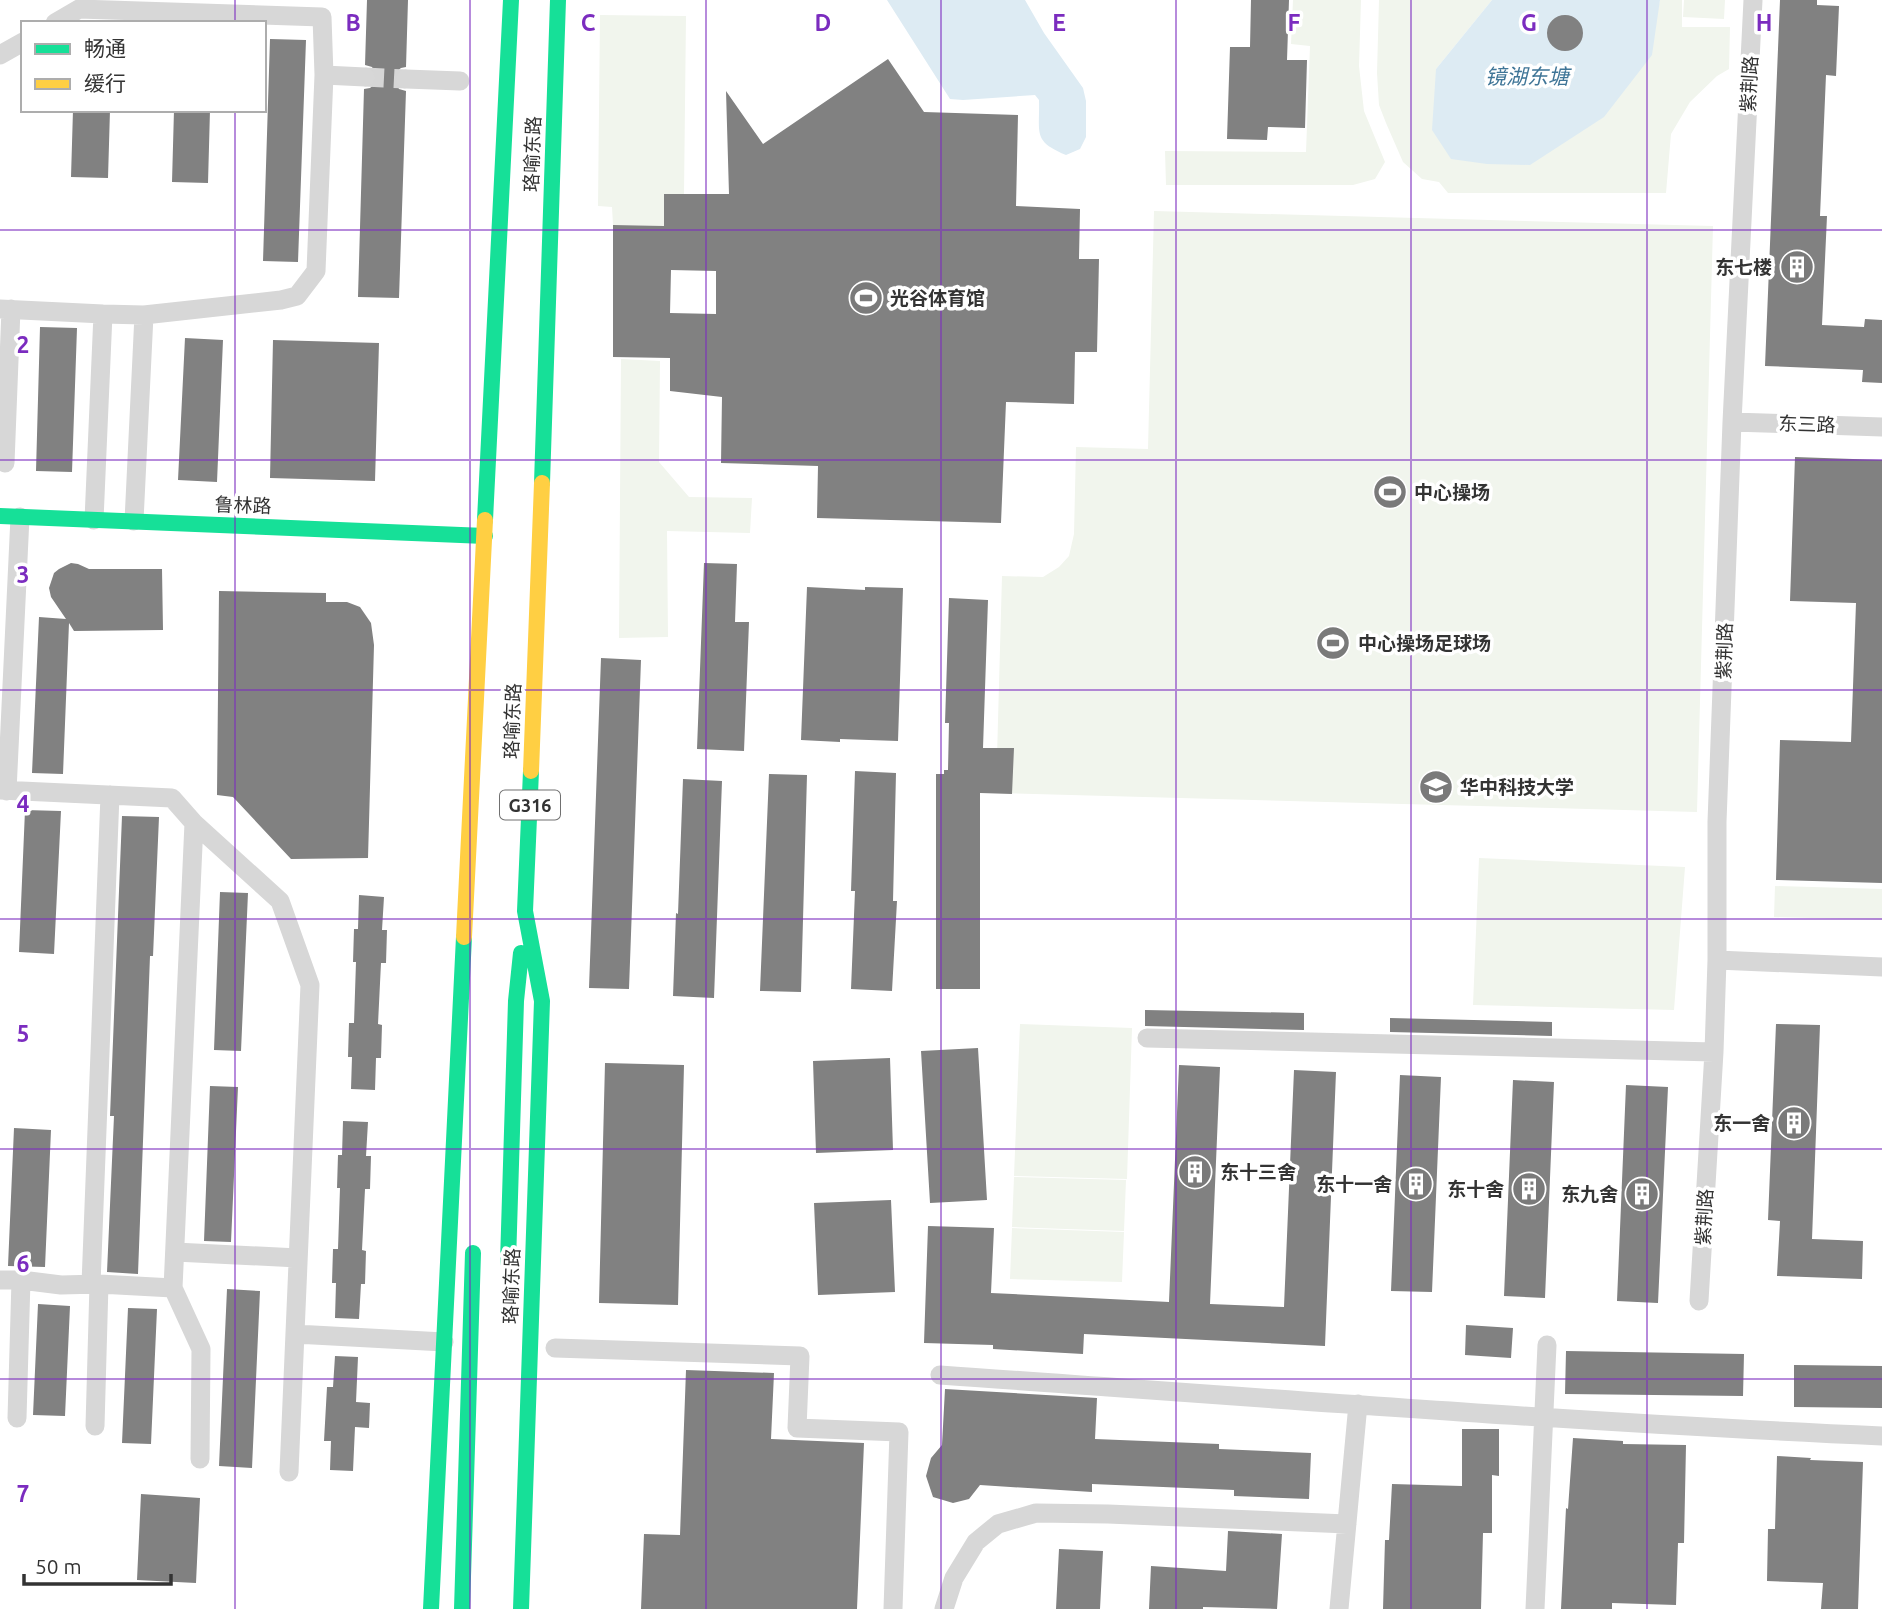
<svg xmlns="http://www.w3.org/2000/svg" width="1882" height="1609" viewBox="0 0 1882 1609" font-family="Ubuntu,'Noto Sans SC',sans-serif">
<rect width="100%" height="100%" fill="#fff"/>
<path fill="#f1f5ed" d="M1293,0H1361L1359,66L1364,111L1385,162L1375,179L1353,185H1166L1165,151L1306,152L1310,46L1291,44Z
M1379,0H1492L1436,69L1657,13L1660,0H1682V27H1730L1729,69L1717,76L1690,102L1671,134L1666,193H1448L1439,182L1422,179L1403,162L1386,123L1379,105L1377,73Z
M1684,0H1725L1724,19L1683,17Z
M600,15L686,16L684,194H664V226L613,225L612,207L598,206Z
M1154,211L1713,226L1697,812L996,793L1002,576L1043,577L1059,567L1069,556L1074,534L1076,447L1148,449Z
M621,359L660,361L659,462L689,497L752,498L750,533L667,531L668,637L619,638Z
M1479,858L1685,867L1674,1010L1473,1005Z
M1775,886L1882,889V920L1774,917Z
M1020,1024L1132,1028L1127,1179L1014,1176Z
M1014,1177L1126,1180L1124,1231L1012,1227Z
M1012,1228L1124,1232L1122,1282L1010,1279Z"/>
<path fill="#ddebf3" d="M887,0H1025L1044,33L1083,88L1086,101V137L1080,149L1066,155C1032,141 1040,133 1039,100L1035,95L963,100L950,99Z
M1492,0H1660L1652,55L1604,117L1530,165L1487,164L1451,159L1432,130L1436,69Z"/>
<path fill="#818181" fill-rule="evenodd" d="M367,0H408L406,67L401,68L396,72L394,79L399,89L406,91L399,298L358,297L364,89L370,88L375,84L377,77L372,67L365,65Z
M1251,0H1289L1287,60H1307L1305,128L1268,127L1267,140L1227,139L1230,47H1250Z
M1780,0H1817V5L1839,6L1836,76L1826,75L1820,216H1827L1822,325L1864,327L1865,319L1882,320V383L1862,382L1863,370L1765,366Z
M1547 33a18 18 0 1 1 36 0a18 18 0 1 1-36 0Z
M270,39L306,40L298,262L263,261Z
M888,59L924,112L1018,115L1016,206L1080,209L1079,259H1099L1097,352H1075L1074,404L1006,402L1001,523L817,518L818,466L721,463L722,397L670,391V358L613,357V225L664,226V194H729L726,91L763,144ZM671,270L716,271V314L670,313Z
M73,110H110L108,178L71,177Z
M174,110H210L208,183L172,182Z
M40,327L77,328L72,472L36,471Z
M185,338L223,340L217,482L178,480Z
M273,340L379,343L375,481L270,478Z
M1795,457L1882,460V883L1776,880L1780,740L1851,742L1856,603L1790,601Z
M71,563L78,564L89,569H162L163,630L74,631L69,623L63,774L32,773L39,617L66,619L51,597L49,588L54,573L59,569Z
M704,563L737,564L735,622H749L744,751L697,749Z
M807,587L865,590V587L903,588L898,741L840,739V742L801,740Z
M219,591L326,593V602H347L360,607L371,623L374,645L368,858L291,859L233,797L217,795Z
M949,598L988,600L983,748H1014L1012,794L980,793V989H936V774H944V770H948L949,723H945Z
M601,658L641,660L629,989L589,988Z
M855,771L896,773L893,901H897L892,991L851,989L855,891H851Z
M769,774L807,775L801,992L760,991Z
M683,779L722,781L714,998L673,996L676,913L678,914Z
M25,810L61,811L54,954L19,952Z
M122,816L159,817L153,956H150L138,1274L107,1272L114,1116H110Z
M220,892L248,893L241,1051L214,1050Z
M359,895L384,897L382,930H387L386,963H381L378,1024L382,1025L381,1058H376L375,1090L351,1089L352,1057H348L349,1023H354L356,962H353L354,929H358Z
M1145,1010L1304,1013V1030L1145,1026Z
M1390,1018L1552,1022V1036L1390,1032Z
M1776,1024L1820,1025L1812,1239L1863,1241L1862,1279L1777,1276L1780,1221L1768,1220Z
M978,1048L987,1200L930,1203L921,1051Z
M890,1058L893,1150L816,1153L813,1061Z
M605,1063L684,1065L678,1305L599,1303Z
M1179,1065L1220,1067L1210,1304L1284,1307L1294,1070L1336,1072L1325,1346L1084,1334L1083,1354L993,1349V1345L924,1343L928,1226L994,1228L991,1293L1169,1302Z
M1400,1075L1441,1077L1432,1292L1391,1291Z
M1513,1080L1554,1082L1545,1298L1504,1296Z
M1626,1085L1668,1087L1658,1303L1617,1301Z
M210,1086L238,1087L231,1242L204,1241Z
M343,1121L368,1122L366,1156H371L370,1189H365L362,1250L366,1251L365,1284H361L359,1319L335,1318L336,1283H332L333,1249H338L340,1188H337L338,1155H342Z
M14,1128L51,1130L45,1267L8,1266Z
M891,1200L895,1292L818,1295L814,1203Z
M227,1289L260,1291L252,1468L219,1466Z
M38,1304L70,1306L65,1416L33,1415Z
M128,1308L157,1309L151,1444L122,1443Z
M1466,1325L1513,1328L1511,1358L1465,1355Z
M1566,1351L1744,1354L1743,1396L1565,1394Z
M335,1356L358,1357L356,1402L370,1403L369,1428L355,1427L353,1471L330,1470L331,1441H324L327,1387H333Z
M1794,1365L1882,1366V1408L1794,1407Z
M686,1370L774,1373L771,1439L864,1443L857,1609H641L644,1534L680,1535Z
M945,1389L1097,1398L1095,1439L1219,1444V1449L1311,1453L1309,1499L1234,1496V1490L1092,1484V1492L980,1485L969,1499L953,1503L933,1497L926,1476L931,1458L942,1445Z
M1462,1429H1499V1476L1492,1475V1533H1483L1481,1609H1383L1385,1540H1389L1392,1484L1462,1486Z
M1573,1438L1623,1441V1444L1686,1445L1684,1543H1678L1676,1605L1612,1603V1609H1561L1566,1508L1568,1509Z
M1777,1456L1811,1458L1810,1460L1863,1462L1858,1609H1821L1823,1583L1767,1581L1768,1529H1775Z
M141,1494L200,1498L196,1583L137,1580Z
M1228,1531L1282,1534L1277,1609L1203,1607V1609H1149L1151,1566L1226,1571Z
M1059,1549L1103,1551L1100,1609H1056Z"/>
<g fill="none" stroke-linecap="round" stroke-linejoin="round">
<path stroke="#d6d6d6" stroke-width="19" stroke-dasharray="19 10" stroke-linecap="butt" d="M365,77L406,79"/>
<path stroke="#d7d7d7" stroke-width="19" d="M55,23L79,9L322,17L324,75
M0,55L23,42
M406,79L460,81
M0,309L103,314L144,315L281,300L297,296L316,271L324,75L365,77
M1732,422L1882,427
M5,463L11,309
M94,520L103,314
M134,521L144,315
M0,790L172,798L194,823L173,1288L99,1284L61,1285L21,1280H0
M7,791L20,517
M194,823L280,901L310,985L289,1472
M1717,960L1882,967
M1147,1038L1714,1052
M175,1252L298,1258
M91,1284L110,795
M173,1288L201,1349L200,1459
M1699,1301L1714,1052L1717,960V822L1732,422L1753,0
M295,1334L444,1342
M555,1348L800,1356L797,1428L899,1432L893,1609
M940,1375C1254,1397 1567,1422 1882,1436
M17,1418L21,1280
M95,1426L99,1284
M944,1609L954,1578L976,1542L998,1524L1036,1513L1108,1514L1347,1524
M1339,1609L1358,1404
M1535,1609L1547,1345"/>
<path stroke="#16e098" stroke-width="16" d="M542,483L558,0
M0,516L485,536
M485,520L511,0
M508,1262L516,1001L521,953
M431,1609L464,937
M462,1609L473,1253
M521,1609L542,1001L525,911L531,771"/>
<path stroke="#ffcf43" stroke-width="16" d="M531,771L542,483
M464,937L485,520"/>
</g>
<path fill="none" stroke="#7b2cbf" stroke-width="2" stroke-opacity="0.55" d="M235,0V23M470,0V1609M706,0V1609M941,0V1609M1176,0V1609M1411,0V1609M1647,0V1609M235,110V1609M0,230H1882M0,460H1882M0,690H1882M0,919H1882M0,1149H1882M0,1379H1882"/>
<defs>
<g id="building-disc" transform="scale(1.75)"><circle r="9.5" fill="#7a7a7a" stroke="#fff"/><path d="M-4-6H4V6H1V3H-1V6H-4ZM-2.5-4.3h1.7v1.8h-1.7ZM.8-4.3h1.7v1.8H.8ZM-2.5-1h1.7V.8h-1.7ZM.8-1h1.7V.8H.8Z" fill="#fff"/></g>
<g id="stadium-disc" transform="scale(1.75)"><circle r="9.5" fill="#7a7a7a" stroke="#fff"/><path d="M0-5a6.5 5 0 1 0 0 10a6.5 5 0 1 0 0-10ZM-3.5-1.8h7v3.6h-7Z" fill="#fff"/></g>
<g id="university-disc" transform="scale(1.75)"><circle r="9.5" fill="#7a7a7a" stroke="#fff"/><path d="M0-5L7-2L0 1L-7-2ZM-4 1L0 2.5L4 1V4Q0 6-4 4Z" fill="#fff"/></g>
</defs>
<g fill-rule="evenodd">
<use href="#building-disc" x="1797" y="267"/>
<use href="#stadium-disc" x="866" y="298"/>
<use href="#stadium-disc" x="1390" y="492"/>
<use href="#stadium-disc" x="1333" y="643"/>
<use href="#university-disc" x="1436" y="787"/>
<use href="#building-disc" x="1794" y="1123"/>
<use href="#building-disc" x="1195" y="1172"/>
<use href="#building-disc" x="1416" y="1184"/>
<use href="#building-disc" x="1529" y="1189"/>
<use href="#building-disc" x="1642" y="1194"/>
</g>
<g text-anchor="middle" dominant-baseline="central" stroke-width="7" stroke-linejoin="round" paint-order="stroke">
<rect fill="#fff" stroke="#707070" stroke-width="2" x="500" y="790.5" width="60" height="29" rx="5"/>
<g font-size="18" font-weight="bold" fill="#333">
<text x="530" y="805">G316</text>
</g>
<g font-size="19" fill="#333" stroke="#fff">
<text transform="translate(1749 84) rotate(-87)">紫荆路</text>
<text transform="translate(532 154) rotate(-88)">珞喻东路</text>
<text transform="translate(1807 424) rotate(2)">东三路</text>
<text transform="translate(243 505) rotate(2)">鲁林路</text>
<text transform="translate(1724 651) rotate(-88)">紫荆路</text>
<text transform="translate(512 721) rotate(-88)">珞喻东路</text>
<text transform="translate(1704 1217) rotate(-87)">紫荆路</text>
<text transform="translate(511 1286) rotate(-88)">珞喻东路</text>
</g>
<g font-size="19" font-weight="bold" fill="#333" stroke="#fff" text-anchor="end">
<text x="1772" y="267">东七楼</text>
<text x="890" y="298" text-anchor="start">光谷体育馆</text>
<text x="1414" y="492" text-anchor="start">中心操场</text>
<text x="1358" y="643" text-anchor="start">中心操场足球场</text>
<text x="1460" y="787" text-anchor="start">华中科技大学</text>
<text x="1770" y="1123">东一舍</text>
<text x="1220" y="1172" text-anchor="start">东十三舍</text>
<text x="1392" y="1184">东十一舍</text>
<text x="1504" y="1189">东十舍</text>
<text x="1618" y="1194">东九舍</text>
</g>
<g font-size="21" font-style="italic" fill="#3f7597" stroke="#fff">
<text x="1527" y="76">镜湖东塘</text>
</g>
</g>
<g font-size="23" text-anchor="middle" font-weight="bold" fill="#7b2cbf" stroke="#fff" stroke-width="7" stroke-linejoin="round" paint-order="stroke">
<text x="353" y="31">B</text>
<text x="588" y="31">C</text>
<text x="823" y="31">D</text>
<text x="1059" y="31">E</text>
<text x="1294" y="31">F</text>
<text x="1529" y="31">G</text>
<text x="1764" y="31">H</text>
<text x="23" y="353">2</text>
<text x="23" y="583">3</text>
<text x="23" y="812">4</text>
<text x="23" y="1042">5</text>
<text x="23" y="1272">6</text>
<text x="23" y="1502">7</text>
</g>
<rect x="21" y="21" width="245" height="91" fill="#ffffff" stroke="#adadad" stroke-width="2"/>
<rect x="35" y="44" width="35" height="10" fill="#16e098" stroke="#adadad" stroke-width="2"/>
<text x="84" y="56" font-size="21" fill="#333333">畅通</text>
<rect x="35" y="79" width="35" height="10" fill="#ffcf43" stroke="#adadad" stroke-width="2"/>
<text x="84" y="91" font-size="21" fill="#333333">缓行</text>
<path d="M24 1574v10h147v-10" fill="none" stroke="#333333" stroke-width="3.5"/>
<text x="35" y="1574" font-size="21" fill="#333333" stroke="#ffffff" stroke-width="5" paint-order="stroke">50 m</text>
</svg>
